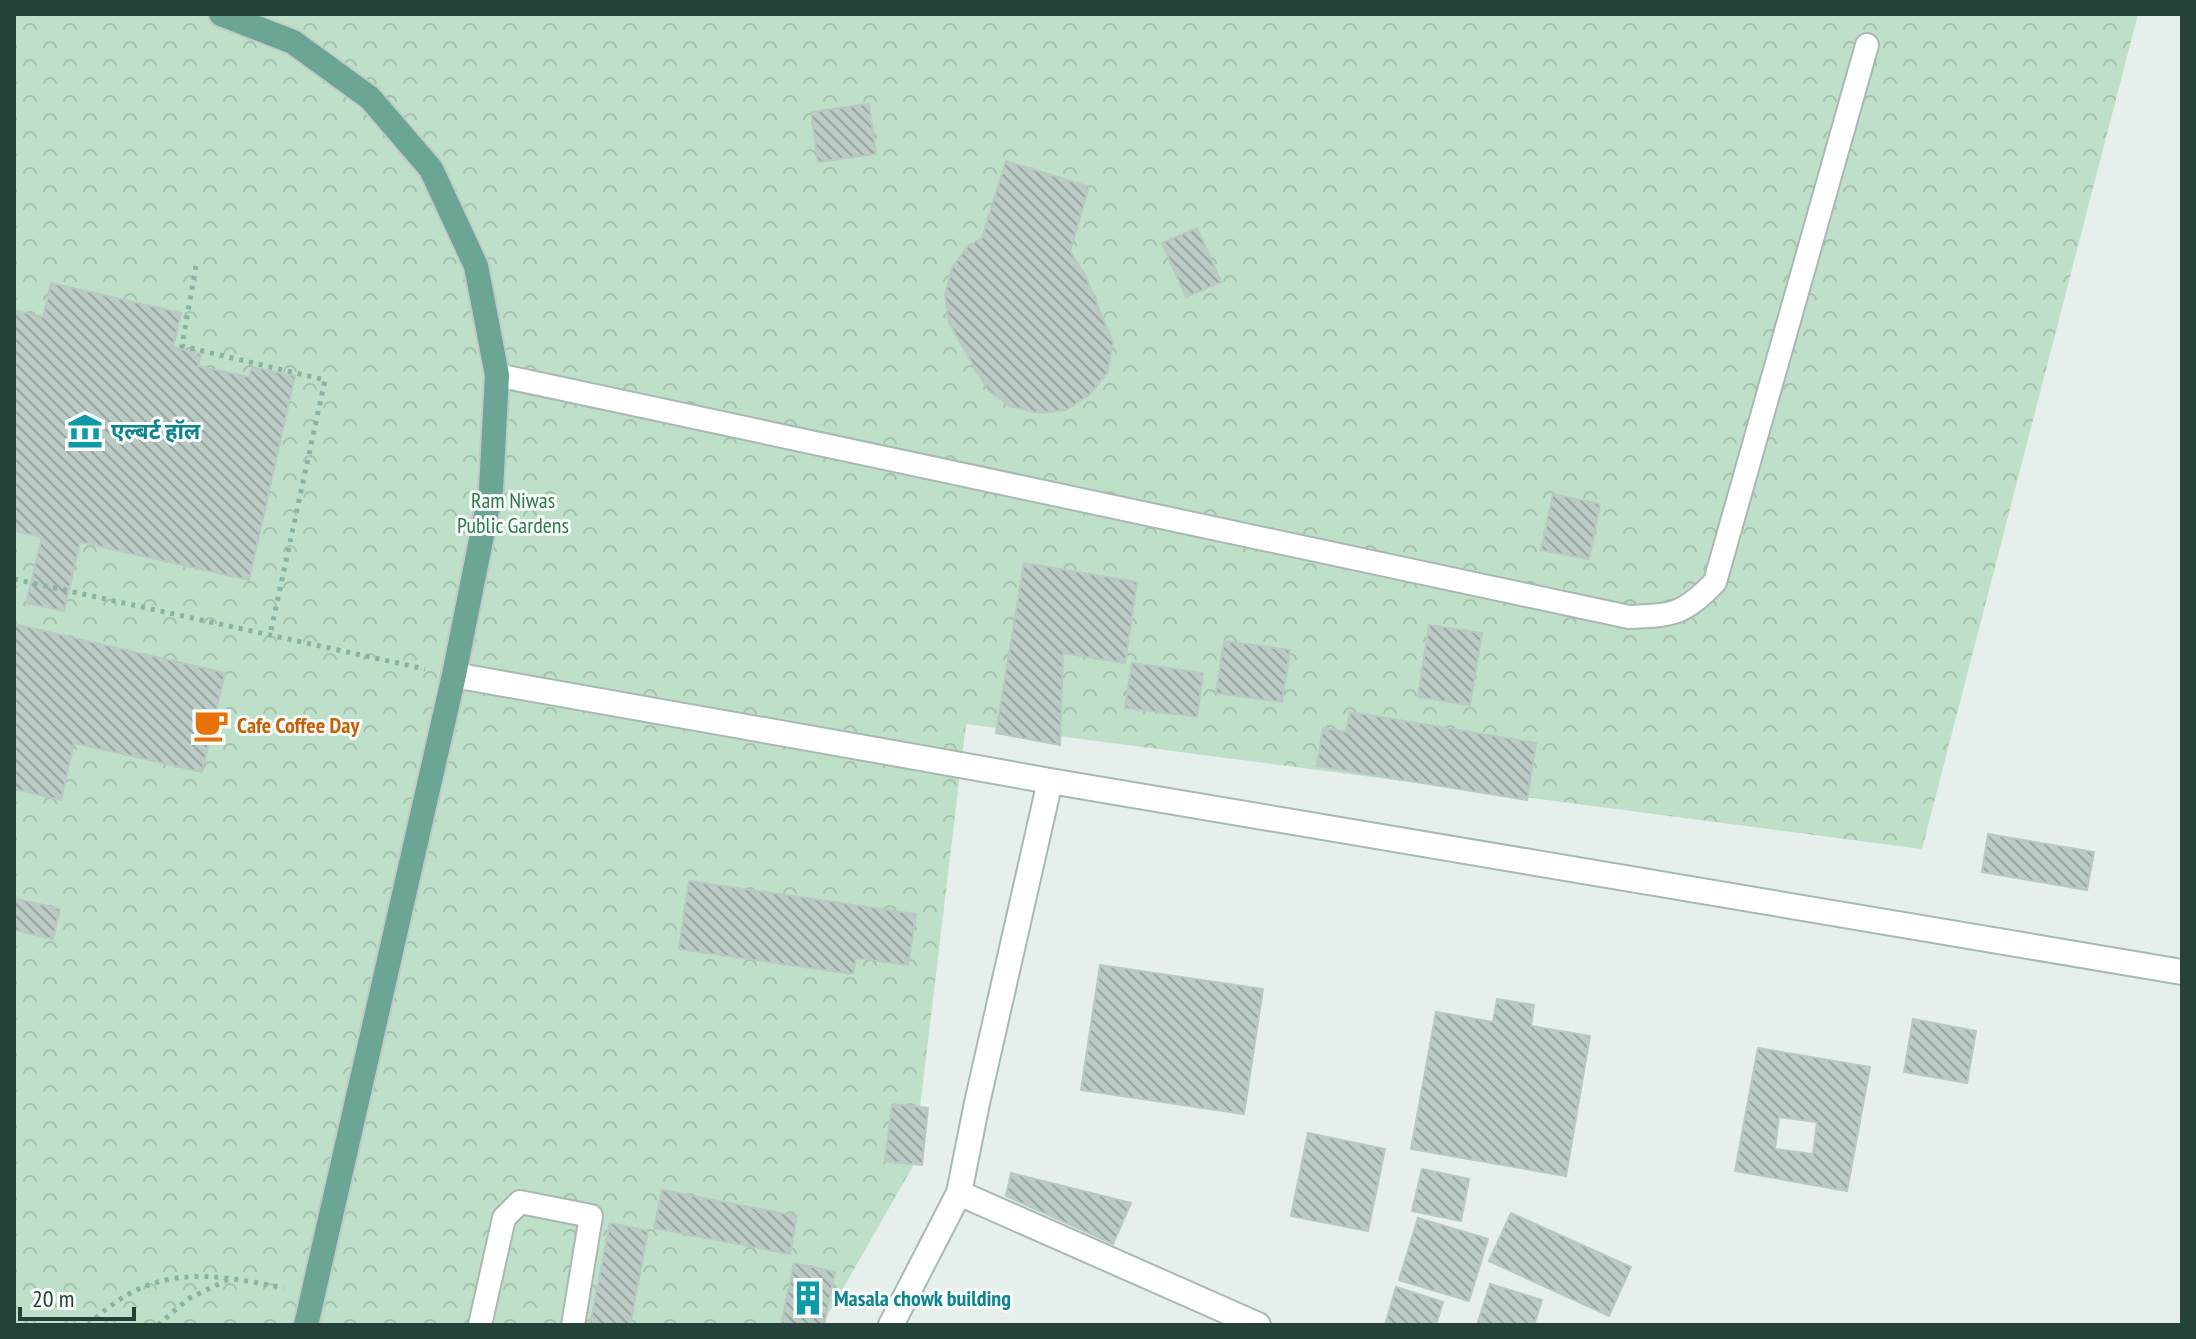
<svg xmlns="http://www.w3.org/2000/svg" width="2196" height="1339" viewBox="0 0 2196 1339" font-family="'PT Sans Narrow','Noto Sans Devanagari',sans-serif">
<defs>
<pattern id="park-crowns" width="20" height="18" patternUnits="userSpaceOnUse" patternTransform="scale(2)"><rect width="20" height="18" fill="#bfe0c8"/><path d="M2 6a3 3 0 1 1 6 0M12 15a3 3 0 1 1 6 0" fill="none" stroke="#a4c1ad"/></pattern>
<pattern id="building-back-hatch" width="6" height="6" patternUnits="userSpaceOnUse" patternTransform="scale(2)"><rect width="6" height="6" fill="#bbcac4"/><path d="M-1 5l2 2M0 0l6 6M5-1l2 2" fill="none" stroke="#98a6a0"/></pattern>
</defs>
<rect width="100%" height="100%" fill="#e6efeb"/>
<path fill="url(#park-crowns)" d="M14,14H2138L1922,849L966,724L913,1166L822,1325H14Z"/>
<path fill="url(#building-back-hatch)" stroke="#b8c9c2" stroke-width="2" fill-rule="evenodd" d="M869,104L876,154L818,162L811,112Z
M1006,161L1089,187L1070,251L1085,275L1113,343L1107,373L1089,395L1066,410L1038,413L1010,406L988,390L949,323L945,295L952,268L968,246L982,238Z
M1197,228L1221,282L1186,297L1162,243Z
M51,283L181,313L173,347L201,354L198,366L249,377L252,367L295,376L249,580L80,542L64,611L26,603L42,537L14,531V310L43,317Z
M1553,494L1600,504L1589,559L1541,550Z
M1024,563L1137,582L1125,663L1063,653L1060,745L996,733Z
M14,624L225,673L202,772L74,743L61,800L14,789Z
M1429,625L1482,633L1470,705L1418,697Z
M1224,641L1290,650L1282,702L1216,693Z
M1132,663L1203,673L1197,717L1125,708Z
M1350,712L1536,743L1527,800L1317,766L1323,728L1346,732Z
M1988,834L2094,852L2087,890L1982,872Z
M689,881L916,914L908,965L856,958L853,974L679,949Z
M14,898L60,909L53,939L14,930Z
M1100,965L1263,989L1244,1114L1081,1090Z
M1497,999L1534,1005L1531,1026L1590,1036L1566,1176L1411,1149L1436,1012L1493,1022Z
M1913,1019L1976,1031L1967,1083L1904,1072Z
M1758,1048L1870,1067L1847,1191L1735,1171ZM1779,1117L1817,1122L1813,1154L1775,1149Z
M892,1104L928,1108L922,1165L885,1161Z
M1308,1133L1385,1149L1368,1231L1291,1216Z
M1422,1169L1469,1179L1461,1221L1412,1211Z
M1011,1173L1131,1203L1113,1244L1006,1196Z
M662,1190L797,1216L790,1254L654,1228Z
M1511,1213L1631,1267L1609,1316L1489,1261Z
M1418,1218L1488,1239L1469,1301L1399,1280Z
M610,1223L648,1231L630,1325H590Z
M794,1263L835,1272L824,1325H781Z
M1490,1284L1542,1300L1534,1325H1477Z
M1396,1287L1443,1302L1436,1325H1385Z"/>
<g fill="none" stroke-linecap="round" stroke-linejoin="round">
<g stroke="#a8b8b2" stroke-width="26">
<path id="service" d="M497,375L1629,617C1674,615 1683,615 1715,582L1867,45
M480,1325L504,1218L520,1202L591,1216L573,1325"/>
</g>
<g stroke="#a8b8b2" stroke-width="28">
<path id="minor" d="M454,675L1050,781L2182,972
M959,1193L1258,1325
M891,1325L959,1193L977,1103L1050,781"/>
</g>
<g stroke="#c2cac8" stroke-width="28">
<path id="primary" d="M221,14L293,42L370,98L431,169L476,266L497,375L491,490L454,675L306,1325"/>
</g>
<path stroke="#86b3a5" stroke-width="5" stroke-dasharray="4 6" stroke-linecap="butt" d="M196,266L182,346L325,380L270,635
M14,579L425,669
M88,1325C151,1264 205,1272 284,1288
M158,1325L188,1299L231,1278"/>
<use href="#service" stroke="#fff" stroke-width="22"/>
<use href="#minor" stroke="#fff" stroke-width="24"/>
<use href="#primary" stroke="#6aa596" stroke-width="24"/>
</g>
<defs>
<g id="museum-bare" transform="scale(2.76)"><path d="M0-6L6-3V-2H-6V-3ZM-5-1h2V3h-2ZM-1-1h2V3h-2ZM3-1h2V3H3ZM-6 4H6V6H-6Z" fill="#0f9aa8" stroke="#f7fbf9" stroke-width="2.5" paint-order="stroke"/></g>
<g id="cafe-bare" transform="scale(2.76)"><path d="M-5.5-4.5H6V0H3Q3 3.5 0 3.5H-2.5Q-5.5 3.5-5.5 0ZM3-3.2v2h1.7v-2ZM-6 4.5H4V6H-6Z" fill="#e8710a" stroke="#f7fbf9" stroke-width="2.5" paint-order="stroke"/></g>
<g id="building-bare" transform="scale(2.76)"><path d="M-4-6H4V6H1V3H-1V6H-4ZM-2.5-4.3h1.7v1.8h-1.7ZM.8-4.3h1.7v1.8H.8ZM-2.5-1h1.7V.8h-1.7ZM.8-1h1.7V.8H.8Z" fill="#0f9aa8" stroke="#f7fbf9" stroke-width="2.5" paint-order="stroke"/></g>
</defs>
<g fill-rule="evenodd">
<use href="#museum-bare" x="85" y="431"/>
<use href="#cafe-bare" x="211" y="725"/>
<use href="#building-bare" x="808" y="1298"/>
</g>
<g text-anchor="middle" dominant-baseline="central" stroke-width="6" stroke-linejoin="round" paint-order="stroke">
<g font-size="22" font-weight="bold" fill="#0d838f" stroke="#f7fbf9" text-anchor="start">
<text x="111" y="431">एल्बर्ट हॉल</text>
<text x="834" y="1298">Masala chowk building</text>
</g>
<g font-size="22" fill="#2d7a4b" stroke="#f7fbf9">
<text x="513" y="500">Ram Niwas<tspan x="513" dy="25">Public Gardens</tspan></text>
</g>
<g font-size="22" font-weight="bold" fill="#c56008" stroke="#f7fbf9" text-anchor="start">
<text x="237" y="725">Cafe Coffee Day</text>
</g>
</g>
<rect width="2196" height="1339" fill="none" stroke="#24423a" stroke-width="32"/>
<path d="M20 1307v12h114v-12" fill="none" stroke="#24423a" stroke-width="4"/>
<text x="32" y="1307" font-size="24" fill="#24423a" stroke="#f7fbf9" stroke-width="6" paint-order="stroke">20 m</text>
</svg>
